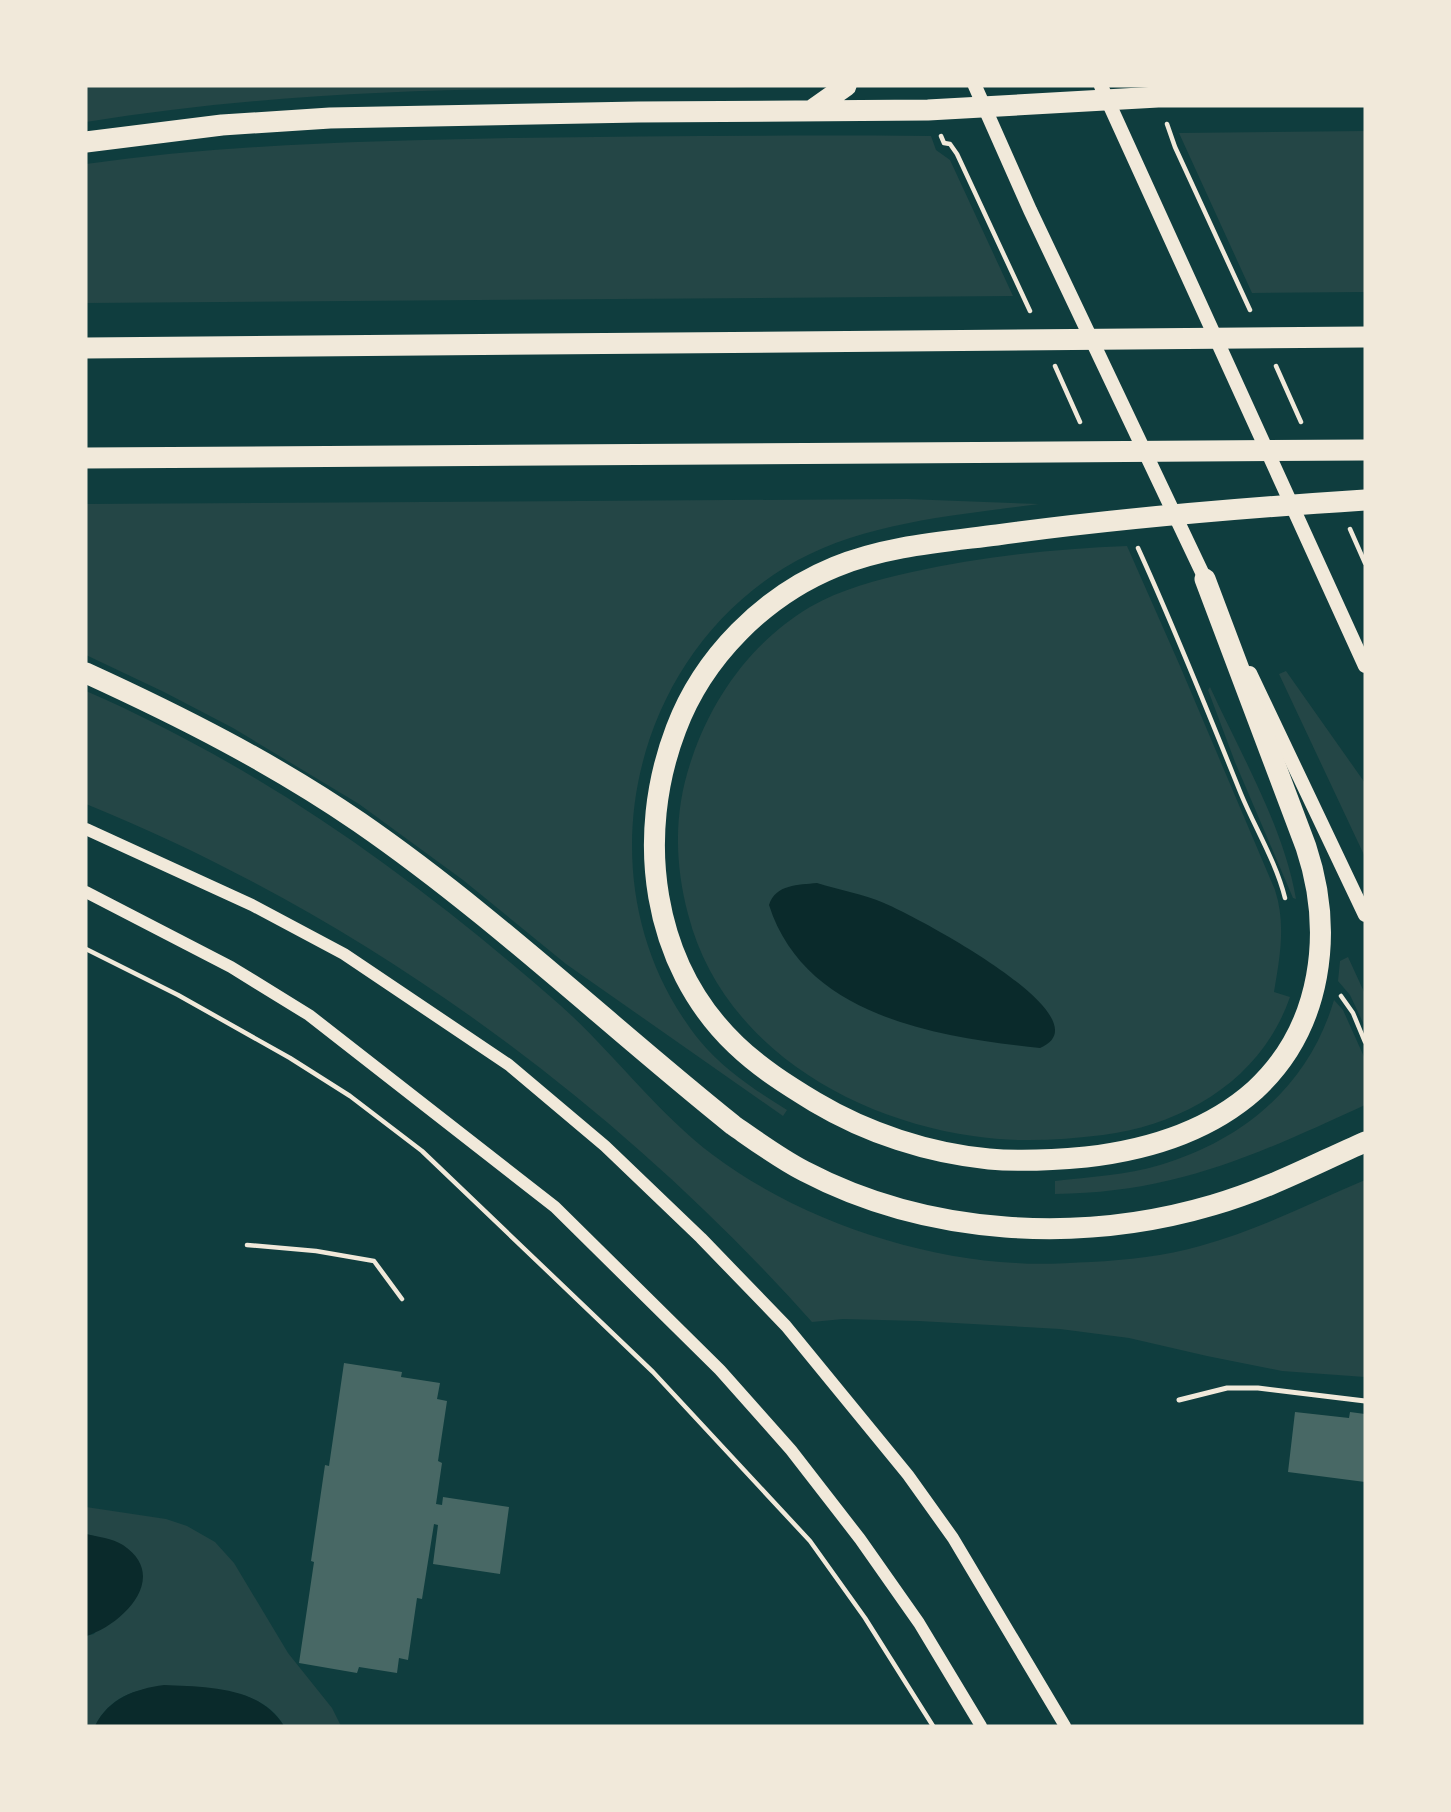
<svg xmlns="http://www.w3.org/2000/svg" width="1451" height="1812" viewBox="0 0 1451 1812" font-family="'Space Grotesk',sans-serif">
<rect width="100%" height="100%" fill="#0f3d3e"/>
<path fill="#244646" d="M86,86H760L734,88C517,87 300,87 86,122Z
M1365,131V292L1252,293L1179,133Z
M931,136L936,150L950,160L1013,296L86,303V164C228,144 370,141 513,138C652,136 791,135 931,136Z
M907,499L1039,504C953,516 859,522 784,568C624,667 581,894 700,1041C724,1070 755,1090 787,1110L783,1116L566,964L463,880L359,804L233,728L164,692L86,655V504Z
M1127,546L1180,666L1275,890C1286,924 1280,957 1274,992L1290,997C1262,1078 1186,1124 1103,1135C1060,1140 1017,1143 973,1136C848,1118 721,1043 688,914C674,861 674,809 692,758C713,696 753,641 810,607C841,589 877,580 912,572C983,556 1055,549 1127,546Z
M1286,671L1365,783V857L1279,674Z
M1210,687C1240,753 1284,827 1296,899L1293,898L1235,762L1208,690Z
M86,691C263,768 415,878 560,1005C613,1052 656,1112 713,1155C795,1217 914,1258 1016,1263C1041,1265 1066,1263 1091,1262C1127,1260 1165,1256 1200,1246C1258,1230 1311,1203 1365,1180V1377L1282,1371L1207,1356L1129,1338L1060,1329L919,1321L843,1319L812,1322C614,1100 362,916 86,804Z
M1348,957L1365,994V1027L1350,995L1338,981L1340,961Z
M1334,1000L1343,1010L1365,1059V1105C1258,1154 1176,1193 1055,1194V1181C1090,1177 1126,1175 1160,1165C1244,1140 1309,1085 1334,1000Z
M86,1507L166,1519L187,1526L215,1542L234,1563L288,1653L332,1708L341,1726H284C266,1695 232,1691 199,1688C159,1685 116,1685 95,1726H86V1636L94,1634L141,1568C129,1548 108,1539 86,1534Z"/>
<path fill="#0a2a2b" d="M817,883C839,890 863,894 884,903C909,913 1111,1018 1040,1048C939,1037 805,1018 769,905C776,884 798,885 817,883Z
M86,1534C98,1537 112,1538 123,1545C171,1577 122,1625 86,1636Z
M164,1685C206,1687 260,1686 284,1726H95C109,1698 135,1689 164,1685Z"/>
<path fill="#486865" d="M344,1363L402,1372L401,1377L440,1383L437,1399L447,1401L438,1461L442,1463L436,1504L442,1505L443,1497L509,1507L500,1574L433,1564L438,1525L434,1524L422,1599L417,1598L408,1660L399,1658L397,1673L359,1667L357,1673L299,1663L314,1562L311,1561L325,1465L329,1466Z
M1295,1412L1349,1418L1350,1412L1365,1414V1482L1288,1472Z"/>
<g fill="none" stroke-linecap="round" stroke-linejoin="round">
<path stroke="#f1e9da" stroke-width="4.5" d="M1167,124L1175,147L1250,310
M941,136L944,143L950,144L957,154L1030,311
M1055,366L1080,422
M1276,366L1301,422
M1350,529L1365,563
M1138,548C1175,629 1208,712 1241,794C1255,828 1276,862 1285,898
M86,949L178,995L290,1058L350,1096L422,1151L653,1372L810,1541L865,1618L933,1726
M1341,996L1353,1013L1365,1042
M247,1245L316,1251L374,1261L402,1299"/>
<path stroke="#f1e9da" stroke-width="5" d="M1179,1400L1227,1388H1258L1365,1401"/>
<path stroke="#f1e9da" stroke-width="12" d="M86,829L252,905L344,954L509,1065L605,1146L701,1238L786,1326L908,1475L953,1538L1065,1726
M86,892L231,967L309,1015L555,1207L720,1370L791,1450L860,1539L919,1623L981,1726"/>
<path stroke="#f1e9da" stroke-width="14" d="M975,86L1030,210L1208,585
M1101,86L1365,666
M1250,673L1365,915"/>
<path stroke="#f1e9da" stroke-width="21" d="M812,110L846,86
M86,142L222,125L330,118L638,112L928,110L1158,97H1365
M86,348L1365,337
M86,458L1365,450
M1205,579L1306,847C1334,931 1323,1027 1255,1090C1208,1132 1148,1150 1086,1157C1054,1160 1022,1162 989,1159C928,1153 867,1133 815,1102C787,1085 760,1068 736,1045C651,964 635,836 676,729C703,657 764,596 835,567C886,546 943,542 997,535C1119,518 1242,508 1365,500
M86,673C180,716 273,763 359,822C491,913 608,1025 733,1125C756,1141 779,1158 804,1171C928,1236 1081,1244 1213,1205C1266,1190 1315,1164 1365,1142"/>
</g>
<rect width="1451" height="1812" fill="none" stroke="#f1e9da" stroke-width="175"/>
</svg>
